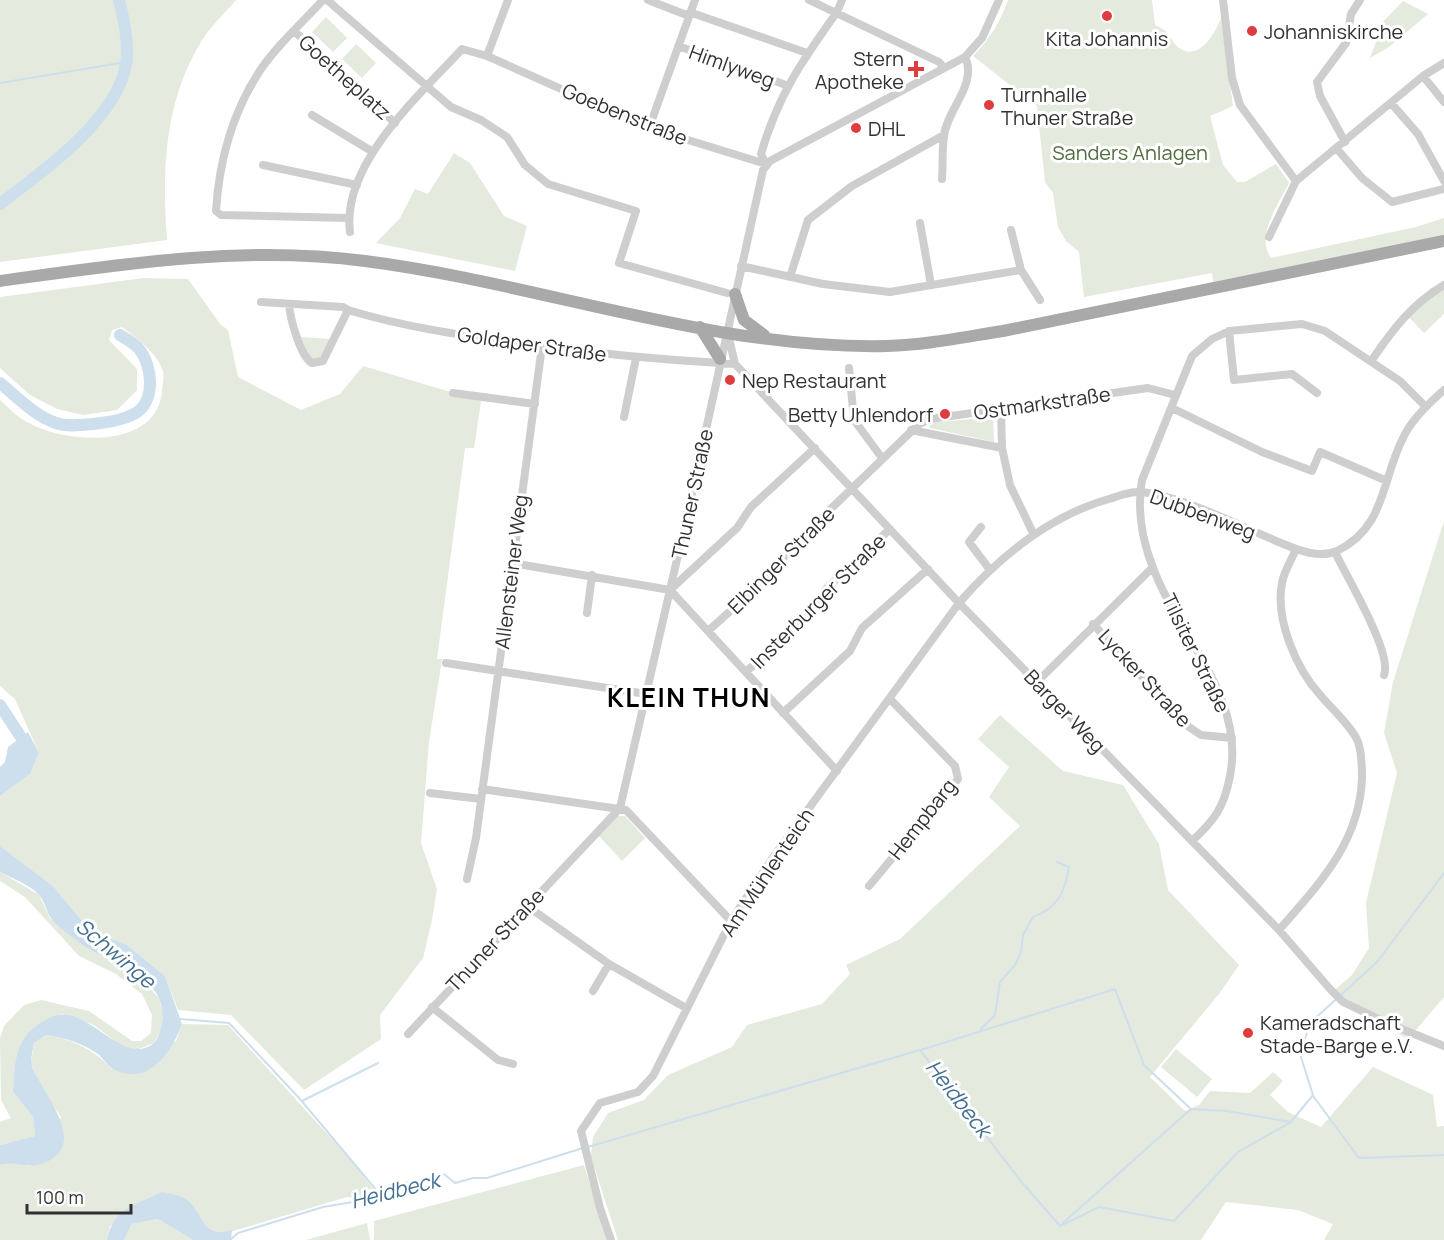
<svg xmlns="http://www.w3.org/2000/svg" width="1444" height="1240" viewBox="0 0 1444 1240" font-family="Manrope,sans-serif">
<rect width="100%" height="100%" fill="#fff"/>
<path fill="#e4eadd" d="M0,0H236C223,15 207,30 198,47C164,106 162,174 167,240L0,262Z
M1008,0H1152L1155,25C1174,34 1167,37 1178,47C1198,64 1216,32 1221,18L1233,106L1210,116L1223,165L1237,182H1245L1276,164L1289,183C1278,205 1255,236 1271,258L1416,227L1444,218V237L1213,282L1212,273L1084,297L1079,252L1066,241L1058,227L1053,193L1045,182L1037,106L973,56C990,39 1000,22 1008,0Z
M1403,1L1428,14L1389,47L1370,58L1379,34L1376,29Z
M326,17L347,38L333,52L312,32Z
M356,44L376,63L362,78L342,59Z
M454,153L470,163L504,216L527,226L515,271L376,243L400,218L415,189L428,194Z
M144,278L188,279L220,324L228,330L238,377L301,410L340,394L363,366L481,401L474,448H465L437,659H442L429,742L421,843L437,889L432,920L423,958L380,1015L381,1039L304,1090L231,1015L178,1010L165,976L127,945L97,933L83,922L53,886L0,846V796L30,774L39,753L15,699L0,686V400C9,408 18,418 29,423C68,445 160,449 162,389C163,384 164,376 163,371C156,351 137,339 122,327L112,330L109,340L137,369V390L117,410L83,415L57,409L30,395L0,368V297Z
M1444,288V314L1424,333L1408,316Z
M301,337L332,339L322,358L314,361L307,354Z
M993,417L994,442L930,428L929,423Z
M1444,521V997L1408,1039L1338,1002L1330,994L1352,975L1369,948L1366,903L1397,773L1384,733L1393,682Z
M1000,715L1063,771L1123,785L1159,844L1168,890L1239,965L1219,994L1150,1077L1185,1111L1199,1105L1210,1091L1250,1093L1273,1072L1283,1081L1270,1095L1288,1112L1321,1127L1373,1067L1433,1095L1437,1127L1444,1126V1240H1324L1333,1224L1298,1210L1226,1202L1201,1240H618L591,1157L593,1137L608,1113L644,1100L668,1075L732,1047L747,1025L822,1004L850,974L846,965L900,939L1020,826L989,797L1009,767L978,739Z
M616,816H625L645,838L622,861L598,835Z
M0,872L39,895L50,918L102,956L135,973L159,998L163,1014L161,1030L154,1043L136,1050L120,1045L94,1025L62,1014C21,1043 16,1039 13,1092L33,1117L35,1136L0,1145V1122L11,1118L1,1100L0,1038L4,1026L24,1005L41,1000L89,1011L132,1041H141L151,1033L152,1015L142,994L116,974L79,956L25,897L0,881Z
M182,1024L228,1025L351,1160L373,1189L360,1198L347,1197L220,1235L213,1233L185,1199L110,1226L107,1240H0V1165L9,1161L30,1166L61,1117L42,1089L31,1063L34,1043L46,1035C74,1040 93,1049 112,1069L176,1041Z
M1176,1049L1212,1079L1197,1097L1161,1067Z
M584,1165L607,1240H374V1221Z
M158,1219L193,1240H124L132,1224Z
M367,1223L370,1240H306Z"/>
<path fill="#cddfec" d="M28,732L39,753L30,774L0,796V767L5,762L8,747Z
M0,846L53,886L83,922L97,933L127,945L165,976L182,1024C172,1052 149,1086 115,1070C108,1067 104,1059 98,1054C82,1043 65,1038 46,1035L34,1043C33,1050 30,1059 32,1066C42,1094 93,1146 41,1164C27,1169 14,1160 0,1165V1145L35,1136L33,1117L13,1092C14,1066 15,1039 39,1024C46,1020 52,1015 60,1015C92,1011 125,1067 154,1043C159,1038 161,1029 162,1022C169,973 105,964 76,940C67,933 55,925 49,915C46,909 44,900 39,895C31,885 11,878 0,872Z
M162,1192C169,1194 180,1195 186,1199C204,1213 203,1240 232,1230L231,1240H193L158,1219L132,1224L124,1240H107C113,1208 136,1205 162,1192Z"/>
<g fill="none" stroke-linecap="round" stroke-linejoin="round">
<path stroke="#cddfec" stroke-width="2" d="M0,83L126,62
M180,1019L229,1023L300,1099L377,1191
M981,1029L995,1015L1000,982L1015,965L1021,952L1023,935L1033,917C1058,908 1065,892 1069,867L1057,862
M921,1050L1115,989L1144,1065L1191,1109L1227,1111L1291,1122
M1313,1096L1359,1158L1444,1155
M302,1101L378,1063
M588,1147L920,1050L1020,1180L1060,1226L1099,1207L1174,1221L1238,1152L1291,1122L1313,1095L1300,1054L1310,1023L1377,962L1444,873
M1063,1223L1191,1109
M230,1240L238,1233L323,1207L359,1201L381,1189L444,1174L455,1183L473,1178H487L583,1148"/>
<path stroke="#cddfec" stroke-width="12" d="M0,204C43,171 130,111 127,50C127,33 123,16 119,0
M0,383C17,397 35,416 56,423C67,427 82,425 93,424C107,422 121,421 134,414C156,403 153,366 139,349C134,343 126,339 120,335
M0,705L26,745L23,751"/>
<path stroke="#cecece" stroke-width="8" d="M323,0C302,23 276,46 259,72C232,114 219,162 216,211L221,215L348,218
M327,0L451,107L481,120L507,137L525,165L548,184L636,211L619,263L727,293
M648,0L684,14H695L807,53
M809,0L939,62L944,68
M1223,0L1232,78L1240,105L1296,181
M294,31L395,123
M678,46L786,85
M487,56L649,128L766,164
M1423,76L1444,102
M1391,103L1418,134L1444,181
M312,115L373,152
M649,128L695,0
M1345,142L1320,96L1317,82L1346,43L1351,14L1360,0
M1337,149L1362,178L1392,202L1444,189
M766,164L761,154C778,95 802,61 837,12L842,0
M263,165L357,185
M942,179C943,165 942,150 944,136C947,109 978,84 965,57
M920,223L931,285
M1011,230L1021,270L1040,300
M350,232C341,164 420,95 462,49L487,56L508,0
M1269,237L1296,181L1423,76L1444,63
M741,266L823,284L890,292L1021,270
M790,277L808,220L852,186L944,135
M261,302L343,307L348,310L323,361L312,363C300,356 290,318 289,304
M348,310C404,327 460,335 518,343C590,353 662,360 735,364
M1229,331L1234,380L1292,374L1317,393
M728,334L735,364L959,603L1279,930L1330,989L1343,1002L1387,1023L1444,1046
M1372,360C1393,329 1412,304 1444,285
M849,368L854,420L882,458
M453,393L535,404
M1172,408L1262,452L1312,471L1320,452L1387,481
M1001,410L1002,448L1010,485L1033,533
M624,417L636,358
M911,430L1002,448
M981,527L969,542L990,570
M1335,552C1346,576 1393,653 1384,675
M512,563L670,590
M671,589L737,528L751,507L815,448
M670,590L837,771
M587,613L592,575
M1093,624L1189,727L1201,735L1232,738
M708,631L776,570L789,549L919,424L930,419L1148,388L1175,395
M446,663L646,694
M746,672L813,610L826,589L890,529
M1037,682L1153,567
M783,713L850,651L862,628L928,569
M482,789L626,810L731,921
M430,793L481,799
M1192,841C1215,820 1224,807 1230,776C1246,697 1177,635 1152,565C1142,539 1137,508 1142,480L1192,356L1212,339L1229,331L1302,324L1325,331L1400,381L1426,407
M467,879L476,838L542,346
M869,886L958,779L955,766L890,699
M527,906L609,964L686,1008
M1279,930C1319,884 1360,842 1362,778C1362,767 1362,753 1358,742C1353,728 1331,708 1321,696C1296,669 1275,619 1282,583C1284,571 1292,559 1296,549
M593,991L609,964
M432,1007L498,1060L513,1064
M408,1034L620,808L689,507L763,170L770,161L965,57L982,38L999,0
M611,1240L600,1208L581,1131L600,1103L638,1092L653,1076L731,921L774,856L959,603C1000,556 1049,516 1109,499C1119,496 1130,491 1140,492C1181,495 1242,527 1281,543C1298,550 1319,559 1337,551C1386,527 1381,481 1403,438C1411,420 1429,403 1444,390"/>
<path stroke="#a9a9a9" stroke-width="12" d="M0,281C121,264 243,245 365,261C538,283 712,350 887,346C926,345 964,337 1003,331L1444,241
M735,294L744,320L764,335
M700,327L720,359"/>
</g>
<g fill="#df3c40" stroke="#fff" stroke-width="2">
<circle cx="1107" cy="16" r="6"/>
<circle cx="1252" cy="31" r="6"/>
<path d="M913 60h6v6h6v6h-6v6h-6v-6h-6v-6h6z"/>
<circle cx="989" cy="105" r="6"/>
<circle cx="856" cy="128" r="6"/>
<circle cx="730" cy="380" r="6"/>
<circle cx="945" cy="414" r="6"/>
<circle cx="1248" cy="1033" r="6"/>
</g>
<g text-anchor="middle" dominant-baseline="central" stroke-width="6" stroke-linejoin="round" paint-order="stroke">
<g font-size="20" fill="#313131" stroke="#fff" text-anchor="start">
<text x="1264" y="31">Johanniskirche</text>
<text x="1107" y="38" text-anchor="middle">Kita Johannis</text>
<text x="904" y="58" text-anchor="end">Stern<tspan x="904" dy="23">Apotheke</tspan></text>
<text x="1001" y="94">Turnhalle<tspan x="1001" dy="23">Thuner Straße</tspan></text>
<text x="868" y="128">DHL</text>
<text x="742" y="380">Nep Restaurant</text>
<text x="933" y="414" text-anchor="end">Betty Uhlendorf</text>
<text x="1260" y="1022">Kameradschaft<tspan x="1260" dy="23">Stade-Barge e.V.</tspan></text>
</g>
<g font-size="20" fill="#313131" stroke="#fff">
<text transform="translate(732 66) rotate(20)">Himlyweg</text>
<text transform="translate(345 77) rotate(42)">Goetheplatz</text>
<text transform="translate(625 114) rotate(22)">Goebenstraße</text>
<text transform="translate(532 344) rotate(8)">Goldaper Straße</text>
<text transform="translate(1042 403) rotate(-8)">Ostmarkstraße</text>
<text transform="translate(692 494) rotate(-78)">Thuner Straße</text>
<text transform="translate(1203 514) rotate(20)">Dubbenweg</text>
<text transform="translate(781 560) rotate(-45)">Elbinger Straße</text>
<text transform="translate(511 572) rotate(-83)">Allensteiner Weg</text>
<text transform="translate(818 601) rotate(-45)">Insterburger Straße</text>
<text transform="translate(1196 653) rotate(64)">Tilsiter Straße</text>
<text transform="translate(1145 678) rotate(47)">Lycker Straße</text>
<text transform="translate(1065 711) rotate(46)">Barger Weg</text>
<text transform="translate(922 819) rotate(-52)">Hempbarg</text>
<text transform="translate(767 872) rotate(-56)">Am Mühlenteich</text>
<text transform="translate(495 940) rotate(-47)">Thuner Straße</text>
</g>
<g font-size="20" fill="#526c3f" stroke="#fff">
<text x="1130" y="152">Sanders Anlagen</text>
</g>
<g font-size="21" font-style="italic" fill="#416e91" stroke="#fff">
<text transform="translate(116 953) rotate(40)">Schwinge</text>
<text transform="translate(959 1098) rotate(52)">Heidbeck</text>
<text transform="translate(395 1190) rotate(-14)">Heidbeck</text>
</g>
<g font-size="26" font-weight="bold" letter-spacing="1.5" fill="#000" stroke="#fff">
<text x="689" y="697">KLEIN THUN</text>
</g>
</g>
<path d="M27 1204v9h104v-9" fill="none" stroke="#313131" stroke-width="3"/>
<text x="36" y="1204" font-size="18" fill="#313131" stroke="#ffffff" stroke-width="4.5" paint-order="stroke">100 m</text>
</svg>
